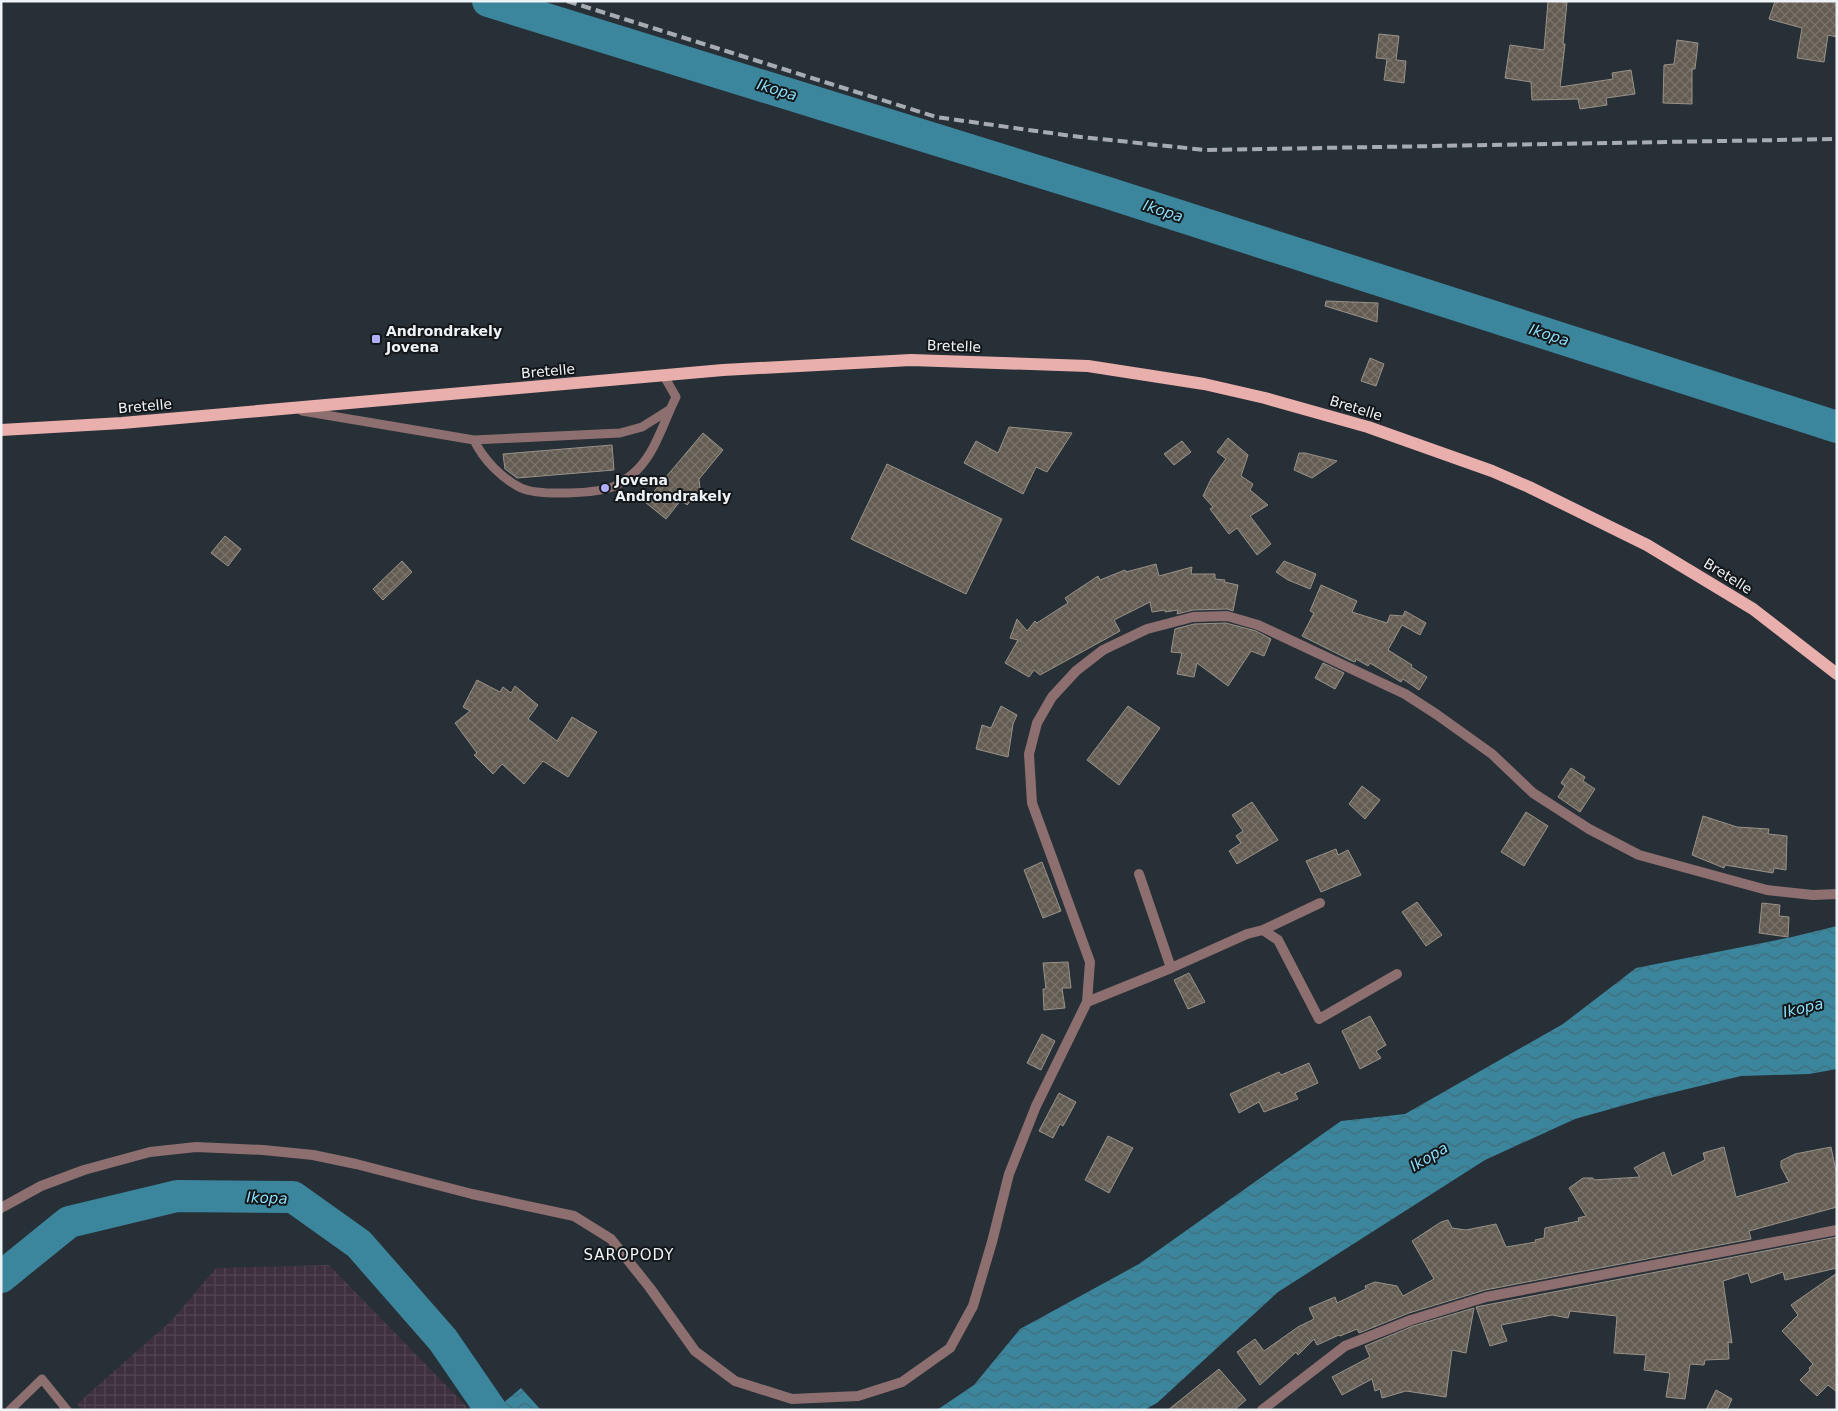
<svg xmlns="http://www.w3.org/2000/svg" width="1838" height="1411" viewBox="0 0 1838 1411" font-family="'DejaVu Sans',sans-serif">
<defs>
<pattern id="industrial-grid" width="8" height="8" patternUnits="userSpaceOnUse" patternTransform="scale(1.25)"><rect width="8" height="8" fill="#3f303e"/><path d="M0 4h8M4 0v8" fill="none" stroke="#524451"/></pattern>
<pattern id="water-waves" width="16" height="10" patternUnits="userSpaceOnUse" patternTransform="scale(1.25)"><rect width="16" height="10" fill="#3c869d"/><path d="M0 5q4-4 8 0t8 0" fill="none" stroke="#406e7c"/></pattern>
<pattern id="building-cross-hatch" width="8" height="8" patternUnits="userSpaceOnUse" patternTransform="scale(1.25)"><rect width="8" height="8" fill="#635c53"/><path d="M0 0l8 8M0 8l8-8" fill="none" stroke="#7a746c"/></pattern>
</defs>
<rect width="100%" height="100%" fill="#272f37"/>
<path fill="url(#industrial-grid)" d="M329,1265L470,1410H82L77,1404L171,1321L216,1268Z"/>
<path fill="url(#water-waves)" d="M1837,926V1069L1809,1074L1741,1076L1646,1099L1575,1119L1485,1160L1278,1292L1157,1403L1144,1410H937L974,1385L1020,1329L1139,1264L1341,1121L1405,1114L1563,1024L1636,968L1792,937Z
M521,1388L541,1410H504L501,1405Z"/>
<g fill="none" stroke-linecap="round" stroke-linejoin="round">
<path stroke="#3c869d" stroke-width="32" d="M488,1L1105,192L1837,427
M1,1277L69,1222L177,1196L293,1197L359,1244L443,1340L491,1410"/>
</g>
<path fill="url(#building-cross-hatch)" stroke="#9a9288" d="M1548,1L1567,2L1563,44H1565L1560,87L1613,79L1612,73L1631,70L1635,94L1606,98L1607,105L1580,109L1578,99L1532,100L1531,82L1505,78L1510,45L1544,50Z
M1775,1H1837V37L1828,35L1824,62L1797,58L1802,28L1769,19Z
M1379,34L1399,36L1396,60L1406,61L1404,83L1384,80L1387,59L1376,58Z
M1677,40L1698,43L1695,69H1692V104L1663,103L1664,65L1674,64Z
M1326,301L1378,303L1377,322L1325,306Z
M1370,358L1384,364L1376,386L1361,381Z
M1009,427L1072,433L1047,472L1036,467L1023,494L964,463L976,441L998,453Z
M703,433L723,450L699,479L700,490L687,505L681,500L666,519L645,502Z
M1228,438L1248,455L1241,476L1253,484L1250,490L1268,505L1250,516L1271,544L1257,555L1237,528L1229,534L1210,509L1213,507L1203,496L1211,479L1226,459L1217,452Z
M1182,441L1191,452L1174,465L1164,454Z
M612,445L614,470L517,478L505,469L503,454Z
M1299,453H1305L1337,461L1312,478L1294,470Z
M887,464L1002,519L966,594L851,539Z
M225,536L241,549L228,566L211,553Z
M402,561L412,572L383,600L373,589Z
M1284,561L1316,574L1310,589L1288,580L1276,572Z
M1156,564L1159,576L1192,567L1191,574H1215V579L1225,580L1224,582L1238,585L1233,611L1227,609L1193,610L1177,614L1178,610L1165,612V610L1152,612L1150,602L1114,620L1120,631L1040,675L1034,670L1029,677L1005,663L1018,640L1010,638L1017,619L1027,631L1035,621L1037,623L1068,603L1065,598L1098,576L1100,580L1125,570L1126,572Z
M1321,585L1357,601L1352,612L1387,623L1390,615L1403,616L1405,611L1426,623L1420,635L1402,625L1388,650L1412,665L1411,667L1427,677L1419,690L1403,679L1401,682L1370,663L1368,666L1356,659L1355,662L1350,660L1302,636L1314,613L1310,611Z
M1226,623L1256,631L1271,639L1264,656L1251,651L1228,686L1197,663L1194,677L1177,674L1182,653L1171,652L1175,629L1194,624Z
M1323,663L1344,673L1335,689L1315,678Z
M477,680L500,692L503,687L511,693L515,686L538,705L528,719L557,741L572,717L597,732L568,777L543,761L524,784L502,764L493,774L474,755L477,753L455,723L470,711L463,707Z
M1001,706L1017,715L1013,724L1008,757L976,749L982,725L991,728Z
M1128,706L1160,728L1119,785L1087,760Z
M1571,768L1585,777L1583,781L1595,789L1580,812L1558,797L1565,786L1561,783Z
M1362,786L1380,800L1365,819L1349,804Z
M1252,802L1278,840L1237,864L1229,851L1241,843L1236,836L1243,831L1232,815Z
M1526,812L1548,826L1524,866L1501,852Z
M1703,816L1737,827L1769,829L1768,834L1787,836L1786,870L1774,868L1773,873L1725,865L1724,868L1692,855Z
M1336,849L1338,855L1348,850L1361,875L1321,892L1306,861Z
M1042,862L1061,911L1043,918L1024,870Z
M1417,902L1442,935L1426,946L1402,912Z
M1762,903L1780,905L1779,916L1789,917L1788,937L1759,933Z
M1068,962L1071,988H1062L1065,1008L1044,1010L1043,989H1046L1043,963Z
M1189,973L1205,1002L1188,1009L1174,980Z
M1370,1016L1386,1045L1376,1051L1381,1058L1360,1069L1342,1031Z
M1042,1034L1055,1041L1041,1070L1027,1063Z
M1309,1063L1318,1083L1295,1093L1298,1099L1264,1112L1259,1102L1239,1113L1230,1094L1279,1072L1281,1075Z
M1059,1093L1076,1102L1063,1126L1060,1124L1053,1138L1039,1131Z
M1108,1136L1133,1148L1109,1193L1085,1180Z
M1724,1147L1736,1197L1789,1182L1781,1167V1161L1795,1154L1831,1147L1837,1176V1207L1749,1231L1751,1239L1485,1290L1409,1313L1359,1333L1357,1329L1340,1336L1339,1335L1317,1345L1314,1339L1298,1355L1296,1352L1260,1385L1237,1352L1255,1339L1264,1351L1298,1327L1314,1319L1309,1308L1335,1297L1337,1303L1366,1289L1365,1286L1375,1282L1397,1286L1403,1296L1434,1279L1412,1241L1441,1222L1448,1220L1452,1228L1466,1230L1496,1224L1506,1247L1536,1242L1535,1240L1544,1238L1545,1228L1579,1221L1578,1218L1586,1216L1569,1188L1583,1178H1593L1594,1180L1640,1177L1634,1168L1664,1152L1672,1176L1705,1160L1703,1153Z
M1837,1237V1268L1785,1280L1783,1272L1751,1283L1748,1273L1723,1281L1732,1343L1728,1342L1729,1359L1705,1360L1704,1365L1690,1364L1685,1399L1666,1397L1670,1373L1644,1370L1646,1355L1614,1353L1617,1316L1570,1311L1568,1318L1552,1315L1501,1325L1507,1341L1490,1346L1476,1307Z
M1837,1273V1392L1828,1385L1817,1396L1800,1380L1810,1370L1809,1368L1813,1364L1782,1331L1798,1315L1791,1305Z
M1474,1308L1466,1353L1452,1350L1446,1397L1406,1391L1382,1398L1380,1389L1375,1391L1372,1379L1342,1395L1332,1377L1370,1357L1365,1346L1413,1326Z
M1219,1369L1246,1400L1234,1410H1168Z
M1716,1390L1732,1399L1727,1410H1706Z"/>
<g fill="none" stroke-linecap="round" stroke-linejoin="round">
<path stroke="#8c6f6e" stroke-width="9" d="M302,411L474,440C483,459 501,478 521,488C539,496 597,494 615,486C622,482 631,476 637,470C656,451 664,421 676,397L664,376
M474,440L620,433L642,427L669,410
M10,1410L42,1379L67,1410"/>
<path stroke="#8c6f6e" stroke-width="10" d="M1139,874L1171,968
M1263,930L1320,903
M1087,1002L1171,968L1247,934L1263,930L1278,940L1319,1019L1397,974
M1,1208L41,1186L84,1170L150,1152L196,1147L263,1150L313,1155L356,1164L472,1194L574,1216L611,1239L650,1288L695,1351L735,1381L792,1399L858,1396L902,1382L950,1348L973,1306L992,1242L1009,1174L1036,1106L1087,1002L1090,962L1032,803L1029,754L1037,723L1052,697L1076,671L1103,650L1147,629L1193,617L1227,616L1258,625L1405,694L1436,714L1492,754L1533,793L1589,829L1639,855L1767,890L1813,895L1837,894
M1262,1410L1345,1346L1411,1320L1486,1297L1837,1230"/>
<path stroke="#e9afac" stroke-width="12" d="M1,430L122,423L723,370L911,360L1088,366L1204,384L1265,398L1368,427L1492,471L1529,487L1647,545L1753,609L1837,674"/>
<path stroke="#a6acb2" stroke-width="4" stroke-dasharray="10 5" stroke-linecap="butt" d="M567,1L936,117L1072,136L1205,150L1837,139"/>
</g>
<g fill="#afaefa" stroke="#13171a" stroke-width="2">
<rect x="371" y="334" width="10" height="10" rx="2.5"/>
<circle cx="605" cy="488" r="5"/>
</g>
<g text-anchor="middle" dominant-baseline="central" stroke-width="4" stroke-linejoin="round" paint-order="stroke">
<g font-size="14" font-weight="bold" fill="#eef3f8" stroke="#13171a" text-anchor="start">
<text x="386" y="331">Androndrakely<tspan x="386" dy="16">Jovena</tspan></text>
<text x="615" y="480">Jovena<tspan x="615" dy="16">Androndrakely</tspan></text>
</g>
<g font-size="14" fill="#eef3f8" stroke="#13171a">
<text transform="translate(954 346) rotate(2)">Bretelle</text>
<text transform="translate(548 371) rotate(-5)">Bretelle</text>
<text transform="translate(145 406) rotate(-5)">Bretelle</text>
<text transform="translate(1356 408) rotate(17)">Bretelle</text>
<text transform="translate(1728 576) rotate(32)">Bretelle</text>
</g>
<g font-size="15" font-style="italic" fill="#8cdffa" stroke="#13171a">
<text transform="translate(777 90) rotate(17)">Ikopa</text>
<text transform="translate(1163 211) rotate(18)">Ikopa</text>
<text transform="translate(1549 335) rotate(18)">Ikopa</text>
<text transform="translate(1803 1008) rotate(-13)">Ikopa</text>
<text transform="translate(1429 1157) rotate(-31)">Ikopa</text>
<text transform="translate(267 1198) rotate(2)">Ikopa</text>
</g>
<g font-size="15" letter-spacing="1" fill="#eef3f8" stroke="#13171a">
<text x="629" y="1255">SAROPODY</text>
</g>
</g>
<rect width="1838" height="1411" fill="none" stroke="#eef3f8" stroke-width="5"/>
</svg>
